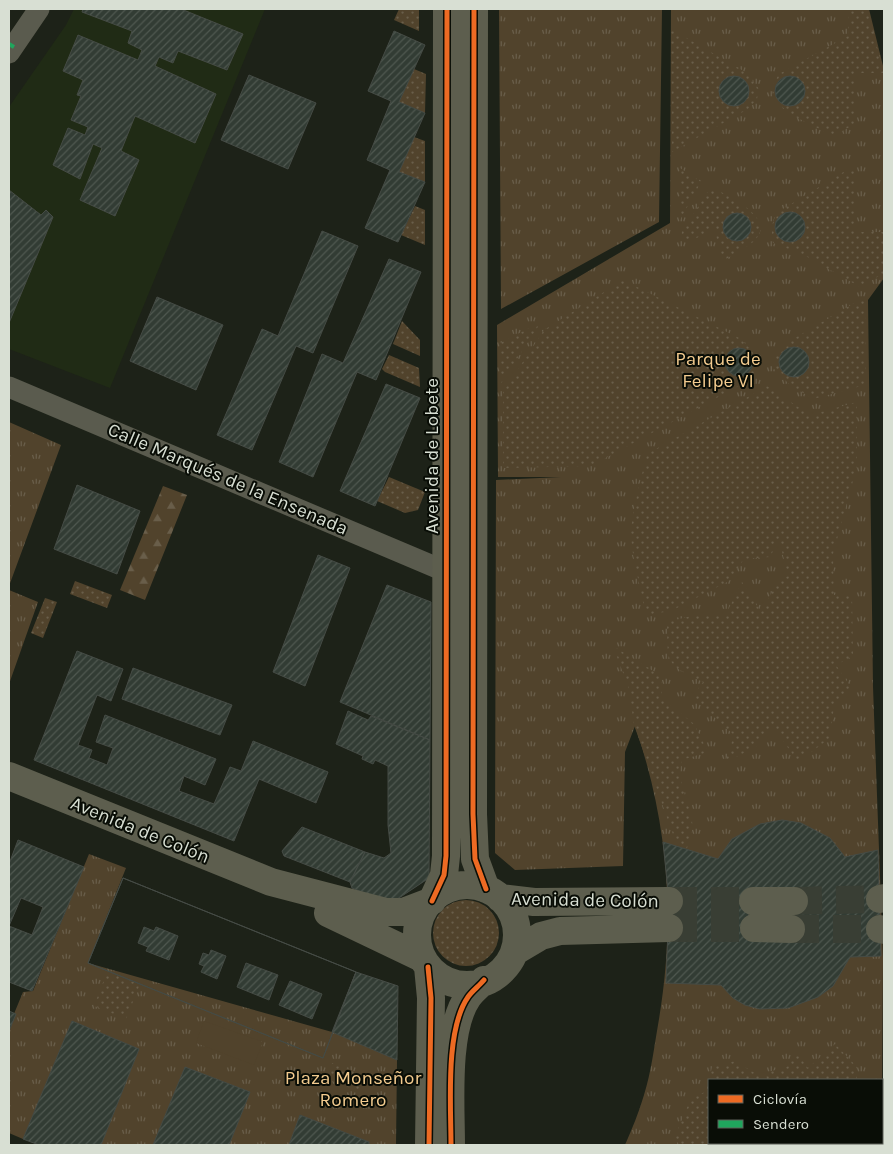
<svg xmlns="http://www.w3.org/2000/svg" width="893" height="1154" viewBox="0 0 893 1154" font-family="Karla,sans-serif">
<defs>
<pattern id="grass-tufts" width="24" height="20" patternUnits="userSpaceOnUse" patternTransform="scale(1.25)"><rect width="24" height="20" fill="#51432c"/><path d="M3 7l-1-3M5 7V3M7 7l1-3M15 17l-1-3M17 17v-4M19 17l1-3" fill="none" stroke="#695e4a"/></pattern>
<pattern id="forest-firs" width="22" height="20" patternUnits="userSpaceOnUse" patternTransform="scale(1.25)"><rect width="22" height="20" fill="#51432c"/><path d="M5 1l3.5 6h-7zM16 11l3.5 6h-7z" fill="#695e4a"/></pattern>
<pattern id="garden-dots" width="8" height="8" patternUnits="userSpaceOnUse" patternTransform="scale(1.25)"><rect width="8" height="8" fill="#51432c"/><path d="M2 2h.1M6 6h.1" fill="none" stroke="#695e4a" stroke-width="1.8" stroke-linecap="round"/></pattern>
<pattern id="building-hatch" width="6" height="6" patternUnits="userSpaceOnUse" patternTransform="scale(1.25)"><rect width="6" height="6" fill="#323c34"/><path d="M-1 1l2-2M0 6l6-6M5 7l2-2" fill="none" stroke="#4f5850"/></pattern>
</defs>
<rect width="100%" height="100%" fill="#1d2218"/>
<path fill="#202b15" d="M74,9H265L110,388L9,349V107L66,25Z"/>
<path fill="url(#grass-tufts)" d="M499,9H662L659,222L501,309Z
M671,9H869L884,70V278L868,300L873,687L883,958L882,1104V1080H709V1143H882V1145H625C632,1129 639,1112 644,1095C651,1073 654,1048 658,1025C676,922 669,825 635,726L625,752L623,866L515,870L495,853L496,480L561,477H498L497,325L670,223Z
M9,422L61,445L9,586Z
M9,590L38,602L9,684Z
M89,854L126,868L88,963L332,1032L397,1060L396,1145H369V1142L300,1115L289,1145H229L250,1092L185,1067L153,1145H101L139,1049L72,1021L23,1139L9,1133V1026L23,992L33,991Z"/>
<path fill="url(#forest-firs)" d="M163,486L187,495L145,600L120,590Z"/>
<path fill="url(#garden-dots)" d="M399,9H419V31L394,20Z
M851,9H867L884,73H855V124L833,136L788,113L773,97L772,87L779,74L848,36L849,11Z
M671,29L747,73L759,89L757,99L748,109L672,152Z
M414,69L426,74L425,113L399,102Z
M414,137L425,141V182L399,172Z
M855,165V232H884V273L860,287L804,255L773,243C771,231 771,222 778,212Z
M680,168L701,182L680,220Z
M711,187C726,195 780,218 753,242C744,249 732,255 723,261L714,228L688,243V240L681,239L682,231Z
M415,206L425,210V245L401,235Z
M623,280L739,338C751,349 760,356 754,374L744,383L591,466L503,468V392L544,330Z
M866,296L865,385L813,399L790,385L774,369V354L783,345Z
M402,321L420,340V356L393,344Z
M541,322L500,385V343Z
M389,355L419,368L420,387L385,372L382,369Z
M767,386L810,415L857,402V466L833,554L834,595H852L853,656L836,665L852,689L834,706L830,738L798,762L772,725L757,746L725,763L734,735L692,697L703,682C664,663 668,664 667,622L691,616H725L742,582L761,612L778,581L788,576L779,539L770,557L744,559L729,581L671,611L645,615C642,588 632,562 631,535C631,515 642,475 647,454Z
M389,477L425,492L418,510L405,513L377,501Z
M75,581L112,595L107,608L70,594Z
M45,598L57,602L43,638L31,633Z
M613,646L661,676L662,698L694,724L708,752L682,760C676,782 689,799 692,821C694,833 682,861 679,874L675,840L634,725L629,689Z
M433 933a33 33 0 1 1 66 0a33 33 0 1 1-66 0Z
M107,972L140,984L126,1019L94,1006Z
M835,1044L857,1067V1080H768L764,1073L787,1067L796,1052L808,1068Z
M735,1061L758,1075L761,1080H709L712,1067Z
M332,1063L365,1075L359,1091L326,1079Z
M709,1080V1143H816L814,1145H679L675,1136L692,1096L706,1092Z"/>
<path fill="#51432c" d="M204,1021L263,1042L254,1065L196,1043Z"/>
<path fill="url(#building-hatch)" stroke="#454b45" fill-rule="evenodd" d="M83,9H181L243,34L227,70L178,51L173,63L159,57L155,66L216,94L195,143L135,116L121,151L139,160L115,216L80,200L102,148L93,144L80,179L53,165L68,128L85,135L88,127L71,120L81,96L77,95L83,80L63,71L78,35L138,60L142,50L128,43L132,31L82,12Z
M394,31L425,45L399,102L425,113L399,172L425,182L398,242L365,228L390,170L367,160L391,101L368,91Z
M249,75L316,103L288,169L221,140Z
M775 91a15 15 0 1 1 30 0a15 15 0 1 1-30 0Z
M719 91a15 15 0 1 1 30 0a15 15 0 1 1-30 0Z
M9,190L41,215L46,210L53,217L9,323Z
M775 227a15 15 0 1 1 30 0a15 15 0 1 1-30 0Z
M723 227a14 14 0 1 1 28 0a14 14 0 1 1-28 0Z
M322,231L358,246L313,353L296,346L252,450L217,435L262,329L278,336Z
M389,259L421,272L376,380L357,372L313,477L279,462L322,354L343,363Z
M157,297L223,325L196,390L130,361Z
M779 362a15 15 0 1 1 30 0a15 15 0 1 1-30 0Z
M725 362a14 14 0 1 1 28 0a14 14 0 1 1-28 0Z
M386,384L420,398L375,506L340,491Z
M77,485L140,511L117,574L54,549Z
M318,555L350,568L305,686L273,672Z
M387,585L431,602L430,740L340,702Z
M77,651L123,669L111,701L97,695L78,745L92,750L89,758L107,765L113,748L96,742L105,715L216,759L205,785L184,776L179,791L214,804L230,767L241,771L253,741L328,772L316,803L259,779L234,841L34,760Z
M133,668L232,705L220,735L122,699Z
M348,711L368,720L371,716L430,740L429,878L393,902L384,901L352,888L350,882L365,852L384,858L391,853L388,825V766L375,760L373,764L362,759L363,756L336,744Z
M782,820L801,823L830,838L845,857L878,850L881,956L850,957L833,986L818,997L788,1008L760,1009L745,1005L733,998L721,985L666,983L669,901L663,842L718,859L732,839L760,824ZM772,887L791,893L799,912L791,930L756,931L748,913L755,896Z
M302,827L365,852L350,882L284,856L282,851Z
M18,840L84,867L32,991L9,982V864ZM21,898L43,907L32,935L9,926Z
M123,878L356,972L323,1058L88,963ZM144,927L154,931L156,927L178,936L169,960L146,951L148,947L138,943ZM211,950L226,956L217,979L201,972L204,966L199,964L203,953L209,955ZM246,963L278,975L269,1000L237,987ZM290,981L322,994L312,1019L279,1005Z
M123,878L356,972L323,1058L88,963Z
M356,972L398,986L397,1060L332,1032Z
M9,1011L16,1014L9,1031Z
M72,1021L139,1049L101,1145H39L23,1139Z
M185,1067L250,1092L229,1145H153Z
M300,1115L369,1142V1145H289Z"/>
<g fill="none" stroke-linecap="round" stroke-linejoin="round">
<path stroke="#393e34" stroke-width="28" stroke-dasharray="28 14" stroke-linecap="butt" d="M669,901H753
M794,901L880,899
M669,928H754
M791,929H880"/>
<path stroke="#5a5b4e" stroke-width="21" d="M9,53L39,9
M9,387L447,572"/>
<path stroke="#5d5e4e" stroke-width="28" d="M474,9L473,814L475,859L486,889
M9,776L271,882L386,912H403L432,901
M417 935a50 50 0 1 1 100 0a50 50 0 1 1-100 0Z
M500,898L534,902L669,901
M880,899L884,898
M432,901L444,875L446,856L447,9
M753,901H794
M328,913L420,957
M754,928L791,929
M880,929L884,930
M514,952L541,936L560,931L669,928
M428,967L431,998L429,1145
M451,1145C451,1105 445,1030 468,997C472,991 479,986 484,980"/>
<path stroke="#20a55d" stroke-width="4" stroke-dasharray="8 4" stroke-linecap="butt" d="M9,44L14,47"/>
<g stroke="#090d06" stroke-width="8">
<path id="cycleway" d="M474,9L473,814L475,859L486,889
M432,901L444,875L446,856L447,9
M428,967L431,998L429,1145
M451,1145C451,1105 445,1030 468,997C472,991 479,986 484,980"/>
</g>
<use href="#cycleway" stroke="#ed6a23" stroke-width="5"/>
</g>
<g text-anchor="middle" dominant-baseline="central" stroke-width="4" stroke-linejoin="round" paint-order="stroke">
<g font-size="19" fill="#f3cb8f" stroke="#090d06">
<text x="718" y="359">Parque de<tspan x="718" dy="22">Felipe VI</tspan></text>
<text x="353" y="1078">Plaza Monseñor<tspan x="353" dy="22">Romero</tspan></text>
</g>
<g font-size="19" fill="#d8dfd3" stroke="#090d06">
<text transform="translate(432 456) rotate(-90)">Avenida de Lobete</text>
<text transform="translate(228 479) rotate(23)">Calle Marqués de la Ensenada</text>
<text transform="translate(140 830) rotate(22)">Avenida de Colón</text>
<text transform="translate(585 900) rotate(1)">Avenida de Colón</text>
</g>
</g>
<rect width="893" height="1154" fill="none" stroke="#d8dfd3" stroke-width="20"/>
<rect x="708" y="1079" width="175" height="65" fill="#090d06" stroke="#5c6158"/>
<rect x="718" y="1095" width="25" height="8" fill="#ed6a23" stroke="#5c6158"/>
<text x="753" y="1104" font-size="15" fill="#d8dfd3">Ciclovía</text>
<rect x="718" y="1120" width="25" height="8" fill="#20a55d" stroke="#5c6158"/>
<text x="753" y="1129" font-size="15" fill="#d8dfd3">Sendero</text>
</svg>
